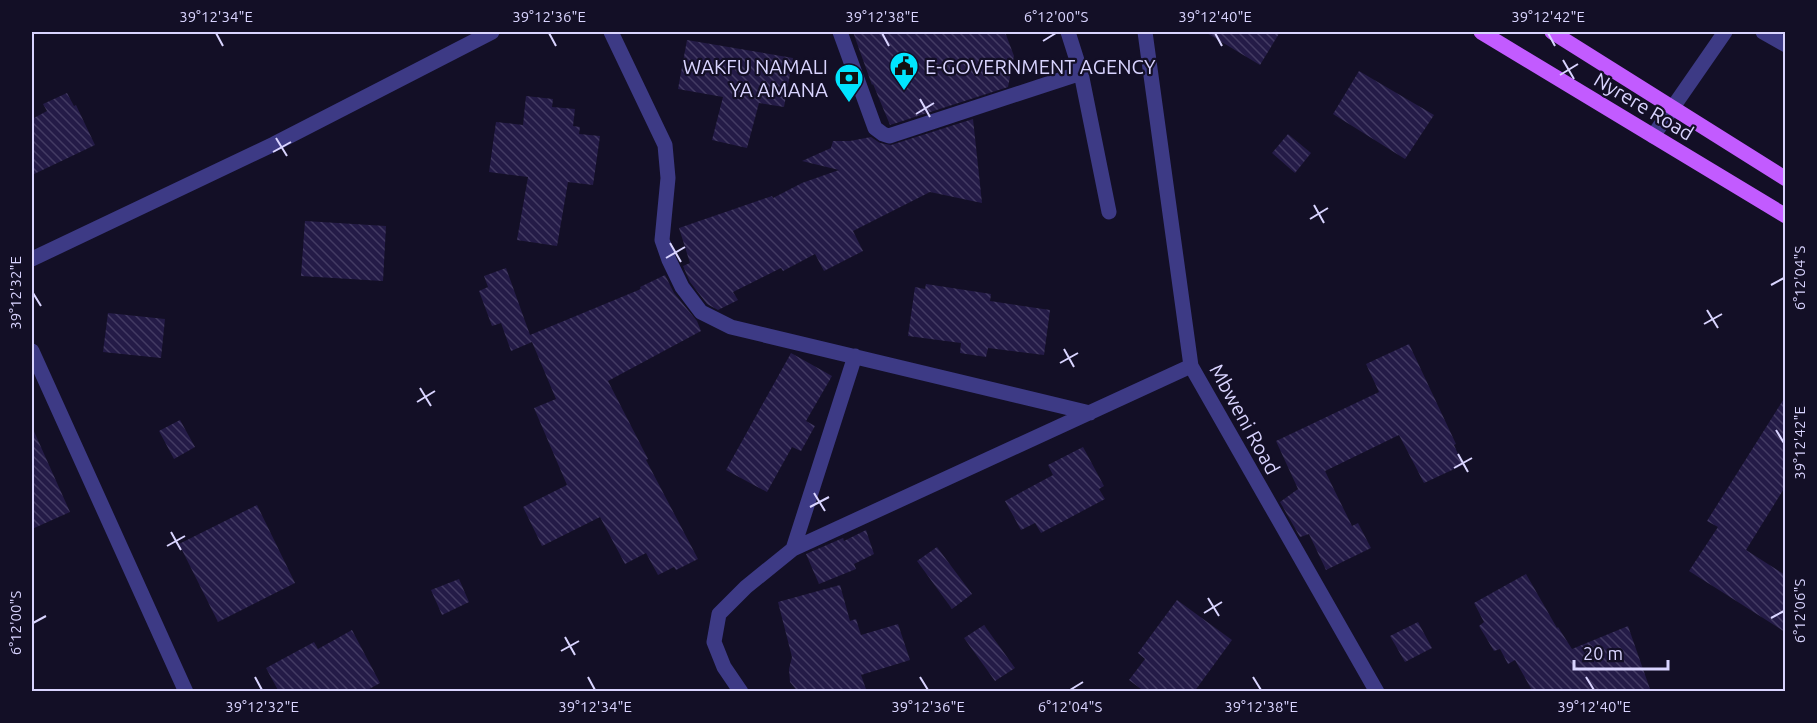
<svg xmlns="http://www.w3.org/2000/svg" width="1817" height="723" viewBox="0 0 1817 723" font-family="Ubuntu,sans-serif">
<defs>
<pattern id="building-back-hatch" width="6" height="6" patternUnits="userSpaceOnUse" patternTransform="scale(1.5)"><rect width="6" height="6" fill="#241b47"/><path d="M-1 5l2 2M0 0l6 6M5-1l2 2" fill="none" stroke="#433b63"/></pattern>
</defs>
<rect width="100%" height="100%" fill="#130f26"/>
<path fill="url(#building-back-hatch)" d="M853,32H1005L1014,56L1008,87L890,125L873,84L872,85Z
M1205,32H1280L1260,65Z
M687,40L793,58L784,107L759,103L747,148L712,140L723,97L678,89Z
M1359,71L1434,115L1405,159L1333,114Z
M67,93L74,106L76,105L95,145L32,175V119L47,111L43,104Z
M526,96L553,99L552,107L575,109L573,126L580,127L579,134L600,136L593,185L568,182L557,246L517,240L528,177L489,172L496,122L523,125Z
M973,119L982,203L930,192L853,231L863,251L824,271L815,254L783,271L781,268L733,292L738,300L718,310L707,304L690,282L683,266L690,263L679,228L772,196L773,198L802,183L839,170L802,161L831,148L833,141H850L871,137L880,143L891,145Z
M1288,134L1311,153L1295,173L1272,153Z
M305,221L386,226L383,281L301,276Z
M506,268L530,335L641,289L640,287L665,275L674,293L697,321L701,331L608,381L648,459L646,460L698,559L676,570L674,567L658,575L646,553L625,564L600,517L542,546L523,507L567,485L534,408L556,399L532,342L511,351L501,323L492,326L479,291L488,287L484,276Z
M926,284L991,294L990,301L1050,310L1044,355L988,348L986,357L960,353L961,343L908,336L915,287L925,289Z
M108,313L165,319L161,358L103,352Z
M1409,344L1456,444L1454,445L1463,465L1424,483L1399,435L1325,471L1352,526L1358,523L1371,548L1326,570L1309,534L1300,537L1280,502L1298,489L1276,441L1379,392L1366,364Z
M791,353L832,376L806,421L815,426L801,451L792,447L767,492L726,470Z
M1785,397V487L1746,550L1785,575V632L1689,571L1718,527L1707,521Z
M180,420L195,447L174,459L159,431Z
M32,427L70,512L32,529Z
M1083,447L1104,486L1099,489L1105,499L1041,533L1035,523L1021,530L1005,501L1053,475L1048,465Z
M257,505L295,583L218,622L179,544Z
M866,530L874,554L854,564L856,569L819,584L806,554L843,538L844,541Z
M937,547L972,594L952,609L917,561Z
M1526,574L1557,628L1558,627L1572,649L1628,626L1651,692H1533L1515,660L1508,664L1500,649L1494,651L1479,626L1484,622L1474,603Z
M459,579L469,602L442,615L431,590Z
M840,585L850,621L856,619L861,635L898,624L910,660L861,675L867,692H798L790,682L789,669L792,657L778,602Z
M1177,600L1232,640L1194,692H1145L1129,680L1145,659L1138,653Z
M1418,622L1432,648L1405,662L1390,636Z
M984,625L1015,668L995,681L964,638Z
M352,630L380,683L364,692H279L266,668L314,642L318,649Z"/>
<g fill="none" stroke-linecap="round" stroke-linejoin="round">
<path stroke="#3d3a85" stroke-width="15" d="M611,32L665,145L668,178L662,240L669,260L682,287L701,312L731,327L1090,413
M840,32L875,128L883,134L889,136L1081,73
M1068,32L1081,73L1109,212
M1145,32L1191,366L1377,692
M1763,32L1786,45
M1653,136L1725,32
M32,259L274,144L492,32
M32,351L186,692
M793,549L855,356
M741,692L724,667L714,642L719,614L746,587L793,549L1191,366"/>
<path stroke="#c25bff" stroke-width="15" d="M1481,32L1786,216
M1552,32L1786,179"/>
</g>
<path fill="none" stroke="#d9d4ff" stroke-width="2" d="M216,33L223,46M549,33L556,46M882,33L889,46M1215,33L1222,46M1548,33L1555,46M1043,41L1056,33M1563,60L1574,79M1560,75L1578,64M920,99L930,117M916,114L934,103M276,138L287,156M273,152L291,142M1314,205L1324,223M1310,219L1328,208M670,243L681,262M666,258L685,247M1771,285L1784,278M33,293L41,306M1707,310L1718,328M1704,324L1722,314M1064,349L1074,367M1060,363L1078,353M420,388L431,406M417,402L435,391M1776,430L1784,443M1458,454L1468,472M1454,468L1472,458M814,493L825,511M810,507L829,497M171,532L181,550M167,546L185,536M1208,598L1219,616M1204,613L1222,602M1771,618L1784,611M33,623L46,616M565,637L575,655M561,651L579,641M255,677L262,690M588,677L595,690M920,677L928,690M1253,677L1261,690M1586,677L1594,690M1070,690L1083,682"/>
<defs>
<g id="civic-pin" transform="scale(1.5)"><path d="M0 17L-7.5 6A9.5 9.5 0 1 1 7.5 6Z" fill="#00e5ff" stroke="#130f26"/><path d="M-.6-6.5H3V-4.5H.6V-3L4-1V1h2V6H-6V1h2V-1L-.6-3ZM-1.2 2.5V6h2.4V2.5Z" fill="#111"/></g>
<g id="bank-pin" transform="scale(1.5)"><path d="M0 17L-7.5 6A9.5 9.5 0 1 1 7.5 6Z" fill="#00e5ff" stroke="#130f26"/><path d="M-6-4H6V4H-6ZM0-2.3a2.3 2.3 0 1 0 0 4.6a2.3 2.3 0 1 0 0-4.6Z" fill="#111"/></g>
</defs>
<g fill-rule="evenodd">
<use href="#civic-pin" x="904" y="66"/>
<use href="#bank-pin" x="849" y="78"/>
</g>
<g text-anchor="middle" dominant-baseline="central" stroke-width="4.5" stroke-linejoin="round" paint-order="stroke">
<g font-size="20" fill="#d9d4ff" stroke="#130f26" text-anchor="end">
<text x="828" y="66">WAKFU NAMALI<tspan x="828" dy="23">YA AMANA</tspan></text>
<text x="925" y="66" text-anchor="start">E-GOVERNMENT AGENCY</text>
</g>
<g font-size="20" fill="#d9d4ff" stroke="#130f26">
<text transform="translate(1644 106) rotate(31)">Nyrere Road</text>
<text transform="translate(1245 419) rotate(61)">Mbweni Road</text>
</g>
</g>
<rect width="1817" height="723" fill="none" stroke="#130f26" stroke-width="66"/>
<path d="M1574 660v9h94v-9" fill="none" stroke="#d9d4ff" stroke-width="3"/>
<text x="1583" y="660" font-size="18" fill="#d9d4ff" stroke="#130f26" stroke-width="4.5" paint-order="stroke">20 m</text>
<rect x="33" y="33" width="1751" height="657" fill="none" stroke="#d9d4ff" stroke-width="2"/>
<g font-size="15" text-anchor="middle" fill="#d9d4ff">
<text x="216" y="22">39°12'34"E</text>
<text x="549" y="22">39°12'36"E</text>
<text x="882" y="22">39°12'38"E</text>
<text x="1056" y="22">6°12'00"S</text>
<text x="1215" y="22">39°12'40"E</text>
<text x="1548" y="22">39°12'42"E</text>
<text transform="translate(1800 278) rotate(-90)" y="5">6°12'04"S</text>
<text transform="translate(16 293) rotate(-90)" y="5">39°12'32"E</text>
<text transform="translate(1800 443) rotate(-90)" y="5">39°12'42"E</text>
<text transform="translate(1800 611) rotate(-90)" y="5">6°12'06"S</text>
<text transform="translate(16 623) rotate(-90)" y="5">6°12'00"S</text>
<text x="262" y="712">39°12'32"E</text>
<text x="595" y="712">39°12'34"E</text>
<text x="928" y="712">39°12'36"E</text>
<text x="1070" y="712">6°12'04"S</text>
<text x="1261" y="712">39°12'38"E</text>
<text x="1594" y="712">39°12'40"E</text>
</g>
</svg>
